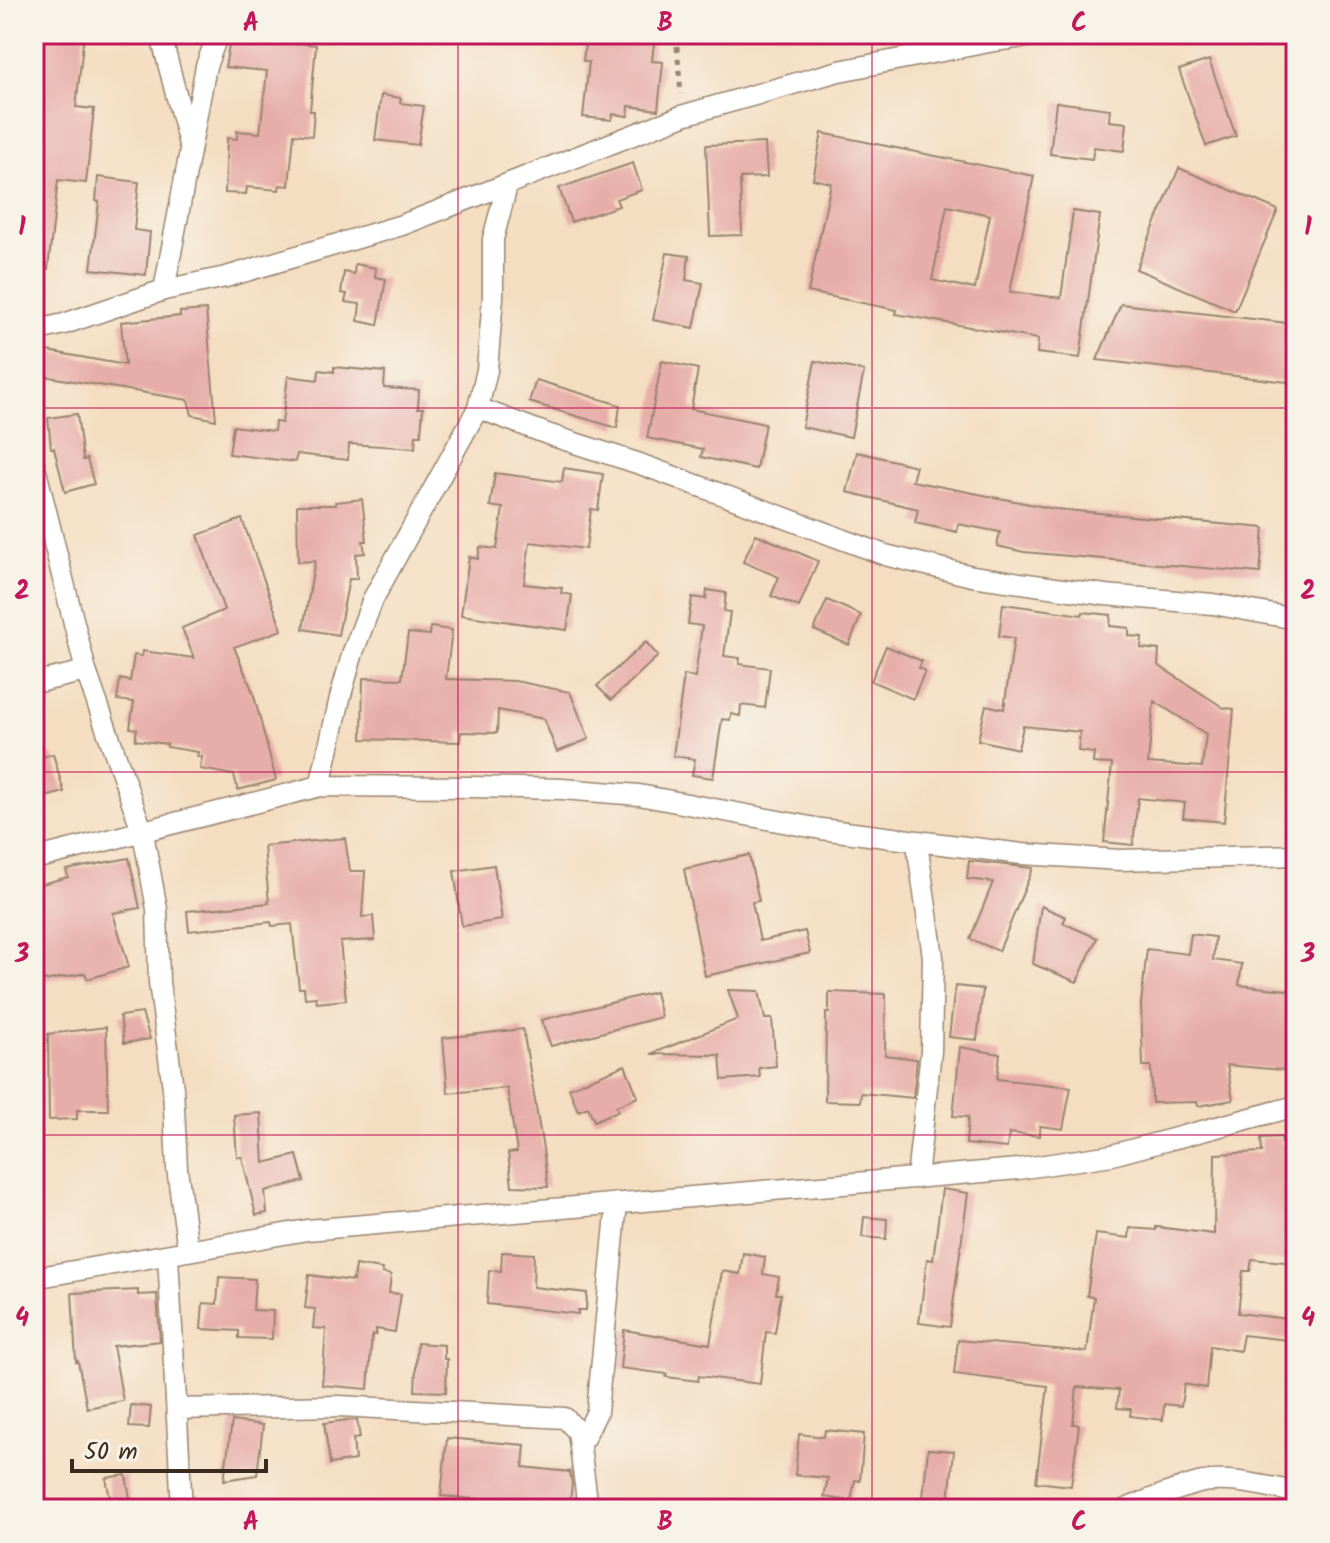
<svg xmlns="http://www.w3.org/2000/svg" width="1330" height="1543" viewBox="0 0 1330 1543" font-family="Kalam,sans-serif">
<rect width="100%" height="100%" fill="#f7f3e8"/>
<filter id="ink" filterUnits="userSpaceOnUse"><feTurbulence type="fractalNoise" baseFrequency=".0125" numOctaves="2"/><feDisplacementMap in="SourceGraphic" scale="16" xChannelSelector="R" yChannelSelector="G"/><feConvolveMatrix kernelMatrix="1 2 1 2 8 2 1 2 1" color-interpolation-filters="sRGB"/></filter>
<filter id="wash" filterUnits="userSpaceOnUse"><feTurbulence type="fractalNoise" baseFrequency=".006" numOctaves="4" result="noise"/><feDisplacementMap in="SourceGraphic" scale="32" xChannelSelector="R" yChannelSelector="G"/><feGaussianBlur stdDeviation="1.8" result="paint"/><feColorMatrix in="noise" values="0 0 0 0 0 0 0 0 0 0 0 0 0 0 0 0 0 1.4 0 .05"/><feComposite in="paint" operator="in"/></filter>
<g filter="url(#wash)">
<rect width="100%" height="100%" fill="#f4ddc0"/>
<g id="blocks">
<path fill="#e7ada8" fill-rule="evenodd" d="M58,34H84L76,107L94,109L86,183L58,180L48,269L34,268L36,36L58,39Z
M231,34L316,45L310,111H314L312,136L294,134L289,186L280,185L279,190L247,187L246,194L225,193L227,138L237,139V131L260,133L267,71L225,67Z
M586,34L633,37L634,34H655L652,61L663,62L658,110L629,106L628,116L613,114L612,120L583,117L589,62L583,61Z
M1209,60L1236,136L1206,146L1179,70Z
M381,95L401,98L400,103L424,106L418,145L375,140Z
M1056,102L1110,109L1109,121L1127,123L1124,151L1094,147L1092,159L1050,154Z
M822,133L1034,176L1010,292L1061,298L1073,211L1100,215L1080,358L1037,353L1038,339L896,314L897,310L808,292L831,183L813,179ZM947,206L990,215L975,289L932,280Z
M765,143L767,177L740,178L742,235L710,236L706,145Z
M633,163L642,190L616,199L619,206L571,222L559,188Z
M1179,168L1278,210L1235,311L1136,269Z
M98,177L139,182L134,230L150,232L146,275L91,269L99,202L96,201Z
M667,253L689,256L686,280L703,283L694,328L653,320Z
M355,264L376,268L375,277L386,279L378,325L358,321L360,304L345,302L347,294L341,293L344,272L354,274Z
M1121,304L1296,324V383L1097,360Z
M206,310L216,420L192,415L188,400L37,375L42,350L125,365L121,322L180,316V312Z
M662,361L698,369L691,409L765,424L756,469L701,457L703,449L647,438Z
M815,361L864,371L851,437L802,427Z
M334,367L385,372L384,388L419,390L418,408H423L421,435H416L415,448L349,444L348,460L297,454L295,462L229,454L233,426L274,431L275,422L282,423L288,376L318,380L319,370L334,372Z
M536,380L620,405L617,428L529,402Z
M77,414L83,460L87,459L94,484L65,492L54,448H51L48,418Z
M857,452L916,466L912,481L1055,509L1264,528L1260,573L1024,552L997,546L1000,532L958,524L957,532L915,523L918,509L847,492Z
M564,468L603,474L598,510L591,509L586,549L530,542L524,584L562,588L561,593L572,595L567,630L461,615L469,557L478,559L480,547L497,549L503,508L490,506L495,473L562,482Z
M362,499L367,541H363L365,553L356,554L357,579H349L338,635L303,629L315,561L298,562L297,505H336L335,502Z
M242,519L282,630L234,647L253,692L276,780L238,790L234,775L200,769L202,757H197L198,752L167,747V744L135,740L137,729L130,728L134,702L117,700L120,679L130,681L134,655L142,656L143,651L194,658L182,628L224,610L198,535Z
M756,534L818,561L799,607L771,596L779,577L743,562Z
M707,590L726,593L724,611L730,612L724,656L740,658L739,664L770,668L765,708L741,705L740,716L731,714L730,720L722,719L713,778L692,775L695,759L673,756L684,675L695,677L702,626L688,624L692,597L706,599Z
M827,600L861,615L849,645L814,630Z
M1003,604L1082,615L1083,612L1111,615L1110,626L1129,628V636L1142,637L1141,648L1159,650L1158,665L1224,708L1234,709L1224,822L1183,818L1185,803L1138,798L1133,845L1104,842L1112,764L1093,763L1094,753L1078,751L1080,732L1023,726L1018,749L978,740L986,705L1004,709L1014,638L999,636ZM1154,701L1206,734L1202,767L1148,763Z
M430,627L452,630L446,679L515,681L570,692L589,739L557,752L544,719L498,710L497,733L461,732L460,742L362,739L363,678L402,679L408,633L429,635Z
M646,642L658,656L611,700L597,686Z
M886,646L922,661L919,668L925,671L913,699L871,681Z
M53,754L64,792L34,800V759Z
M345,838L350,871H365L362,917L373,916L375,940L340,942L346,1000L317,1003L316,997L305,998L304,988H299L292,924L272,926L271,922L189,931L187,911L269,903L264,846Z
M749,855L759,901L752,902L760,941L805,931L810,953L705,976L684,869Z
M129,858L140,908L113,913L129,967L87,979L85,973L44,981L34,943V886L68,877L66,870Z
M969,861L1033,868L999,951L970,939L993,882L967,879Z
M494,865L502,920L462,926L454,871Z
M1041,906L1066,917L1063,923L1097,938L1077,982L1033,964Z
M1191,934L1215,937L1213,960L1242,964L1239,985L1296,991L1292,1041H1296L1293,1071L1227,1065L1233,1100L1198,1106L1197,1102L1152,1103L1151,1066H1143L1141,1004L1147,949L1188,954Z
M955,986L983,989L977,1040L949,1037Z
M728,990L759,991L765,1019H772L776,1066L759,1068L760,1077L722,1080L720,1055L651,1054L738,1019Z
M655,992L661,1017L551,1046L541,1020Z
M829,992L886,994L885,1055L917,1059L913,1098L861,1093L860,1102L825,1101L826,1013H829Z
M142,1013L150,1039L124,1043L120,1016Z
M106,1027L108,1110H77V1119L49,1120L48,1034Z
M523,1029L543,1149L548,1187L512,1186L508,1153L517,1152L507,1088L448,1093L443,1038Z
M960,1047L1000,1054L997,1079L1071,1087L1063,1129L1040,1126V1136L1009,1133L1007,1148L966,1144L968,1117L953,1116Z
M625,1065L638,1097L616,1106L618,1111L594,1121L588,1107L578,1111L569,1088Z
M261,1113L264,1163L297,1155L304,1181L265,1191L267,1213L256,1215L242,1157H237L234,1115Z
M1281,1137L1282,1144L1296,1143V1169L1288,1170L1291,1214H1296V1263L1252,1259L1250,1271H1243L1238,1313L1296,1320V1341L1243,1335L1240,1351L1210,1346L1206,1388L1184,1384L1181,1406L1164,1404L1163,1420L1130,1416L1131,1409L1117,1408L1119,1390L1077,1387L1073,1424L1079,1425L1071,1486L1036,1482L1048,1386L954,1374L958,1340L1087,1352L1094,1297L1087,1296L1096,1234L1129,1238L1130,1228L1156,1230V1227L1214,1234L1215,1154L1262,1152L1261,1138Z
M942,1189L968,1193L950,1327L919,1323L927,1259L933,1260Z
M864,1217L887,1219L886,1239L862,1237Z
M502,1252L534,1254L533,1287L587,1293L586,1310H578V1314L487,1304L489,1270L501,1271Z
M743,1253L765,1257L763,1274L779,1277L776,1294H781L775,1333L766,1332L760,1384L699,1376L698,1381L666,1377L667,1374L620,1368L624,1330L710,1344L722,1271L740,1274Z
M355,1265L382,1269V1273L391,1275L389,1293L401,1294L395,1332L376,1329V1335H372L368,1389L322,1385L326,1329L313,1328L315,1309L305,1308L309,1275L353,1281Z
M219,1277L255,1279L253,1310L273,1311L272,1339L239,1338V1331L201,1329L203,1303L217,1304Z
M138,1290V1295L157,1294L160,1341L113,1346L123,1401L87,1408L78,1361L76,1362L72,1293Z
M417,1343L444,1345V1359H447L446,1392L415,1391Z
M131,1405L151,1407L149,1428L129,1427Z
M348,1420H357L360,1438L353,1439L355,1460L330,1464L324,1423Z
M232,1421L263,1425L257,1475L224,1480Z
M825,1430L864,1434L860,1481L855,1480L851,1501L824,1497L828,1478L795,1475L799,1434L824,1437Z
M447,1438L525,1445L523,1467L570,1472L572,1484L569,1509H534L535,1504L441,1496Z
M928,1449L954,1451L949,1500L923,1497Z
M126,1475L131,1504L112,1508L106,1478Z"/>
</g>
</g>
<g filter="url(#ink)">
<use href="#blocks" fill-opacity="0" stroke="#98846f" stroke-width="2"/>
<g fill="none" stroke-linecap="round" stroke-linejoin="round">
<g stroke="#98846f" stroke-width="23">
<path id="street" d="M161,36L189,144
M164,290L206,66L218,34
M34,331L64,324L164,290L226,277L402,225L684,115L839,71L994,41L1048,34
M478,408L550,435L640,464L885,555L972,576L1105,595L1213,604L1296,619
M34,463L86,671L143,833L157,909L159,982L173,1088L177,1168L188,1250
M34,683L86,671
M320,786L340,698L353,652L373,599L478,408L487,370L493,297V239L507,186
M34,859L320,786L472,787L562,789L639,795L821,829L1022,854L1120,860L1296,855
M917,1178L931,1051L933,957L917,843
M168,1256L182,1509
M34,1278L307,1230L1018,1169L1112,1155L1296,1106
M177,1409L339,1406L565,1418L578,1432L587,1500L591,1509
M578,1432L584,1438L597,1412L617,1203
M1126,1509C1151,1499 1177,1488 1203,1482C1232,1477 1267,1487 1296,1492"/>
</g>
<path stroke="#98846f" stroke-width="5" stroke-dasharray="6 6" stroke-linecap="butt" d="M676,34L681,94"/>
<use href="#street" stroke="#fff" stroke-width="20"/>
</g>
</g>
<path fill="none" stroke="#c2185b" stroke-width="2" stroke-opacity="0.55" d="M458,34V1509M872,34V1509M34,408H1296M34,772H1296M34,1135H1296"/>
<rect width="1330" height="1543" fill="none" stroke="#f7f3e8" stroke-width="88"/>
<path d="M72 1459v12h194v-12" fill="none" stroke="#3b2a1e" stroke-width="4"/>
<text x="84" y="1459" font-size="24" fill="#3b2a1e" stroke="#f7f3e8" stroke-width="6" paint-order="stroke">50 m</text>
<rect x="44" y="44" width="1242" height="1455" fill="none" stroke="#c2185b" stroke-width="3"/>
<g font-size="26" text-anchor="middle" font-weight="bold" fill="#c2185b">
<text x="251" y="31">A</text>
<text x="665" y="31">B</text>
<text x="1079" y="31">C</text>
<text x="22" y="235">1</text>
<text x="1308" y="235">1</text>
<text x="22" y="599">2</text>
<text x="1308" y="599">2</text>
<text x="22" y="962">3</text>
<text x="1308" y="962">3</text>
<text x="22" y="1326">4</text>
<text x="1308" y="1326">4</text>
<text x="251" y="1530">A</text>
<text x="665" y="1530">B</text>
<text x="1079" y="1530">C</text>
</g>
</svg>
